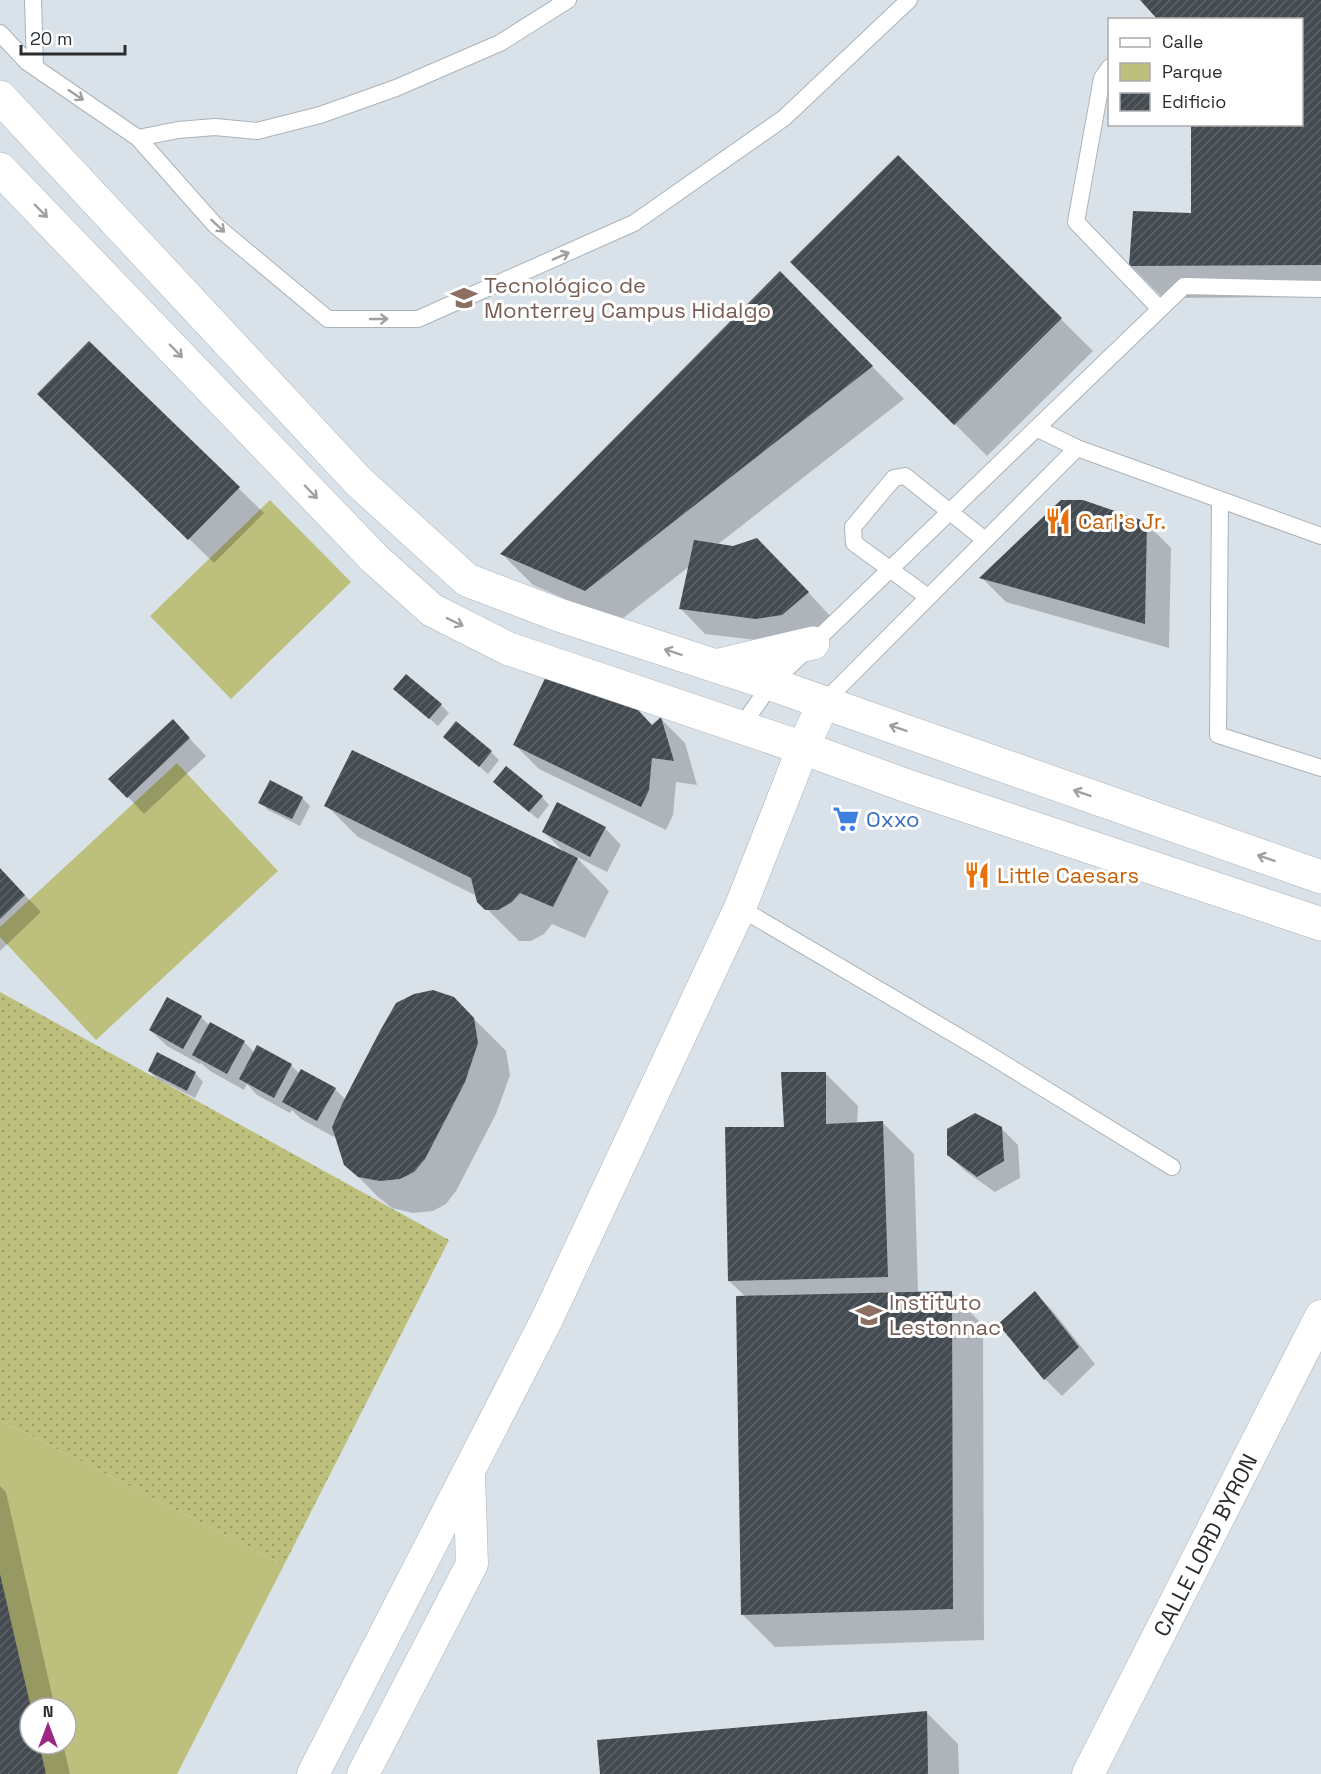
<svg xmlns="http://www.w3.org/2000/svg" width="1321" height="1774" viewBox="0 0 1321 1774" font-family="'Space Grotesk',sans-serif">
<defs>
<pattern id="grass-dots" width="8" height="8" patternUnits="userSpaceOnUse" patternTransform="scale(1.5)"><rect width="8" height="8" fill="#bdc07c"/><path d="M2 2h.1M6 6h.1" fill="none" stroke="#9a9c66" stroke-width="1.8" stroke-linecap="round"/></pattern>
<pattern id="building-hatch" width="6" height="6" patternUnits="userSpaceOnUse" patternTransform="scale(1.5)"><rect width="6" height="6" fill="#434a50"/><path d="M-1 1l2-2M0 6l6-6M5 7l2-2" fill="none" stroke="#5c6267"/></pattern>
</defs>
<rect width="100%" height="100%" fill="#dae2e9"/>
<path fill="url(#grass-dots)" d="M0,992L449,1240L284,1565L0,1420Z"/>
<path fill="#bdc07c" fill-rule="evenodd" d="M270,500L351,582L231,699L150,616Z
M177,763L278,871L96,1040L0,937V927Z
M0,1420L284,1565L177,1774H0ZM30,1708H66V1744H30Z"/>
<path fill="#0003" d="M1142,0H1321V297L1163,298L1131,266L1302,124V20Z
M898,157L1093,351L987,456L792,262Z
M812,305L904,399L717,545L782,564L832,618L806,639L782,643L705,634L681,609L690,566L618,622L533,585L502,554Z
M89,343L264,513L214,563L64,418Z
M1146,523L1171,548L1169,648L1006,602L982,578Z
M395,689L441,705L449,713L438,726Z
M661,719L685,743L697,785L676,782L673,815L666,830L539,769L514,744L652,727Z
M445,737L491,752L499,760L488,774Z
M189,738L206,756L144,814L111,779Z
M502,790L542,797L549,805L538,819Z
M302,798L310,806L300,826L268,810L260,802Z
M326,805L564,852L544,832L605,828L621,845L607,872L575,856L609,891L585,938L552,924L544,934L531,941H519L479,901L477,896L358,837Z
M0,869L41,912L0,951Z
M453,998L506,1051L510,1075L496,1114L456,1191L446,1204L433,1211L413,1213L392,1208L378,1197L346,1164L336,1133L334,1137L301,1119L292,1110L290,1113L257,1095L247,1084L244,1090L210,1071L201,1063L200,1064L167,1046L150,1030L201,1017L210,1026L211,1024L244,1042L255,1053L291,1065L300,1074L335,1089L346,1100Z
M158,1054L196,1074L203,1082L195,1098L157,1079L149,1071Z
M826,1074L858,1106L857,1124L882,1122L914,1154L918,1293H951L983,1325L984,1640L775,1647L743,1615L746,1297L729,1281L785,1128Z
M1001,1128L1018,1145L1020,1178L995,1192L965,1171L948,1154Z
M1035,1293L1052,1310L1095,1364L1062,1396L1045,1379L1000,1325Z
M0,1486L6,1492L55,1708H30V1744H63L70,1774H0Z
M926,1712L958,1744L959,1774H602Z"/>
<path fill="url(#building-hatch)" d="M1140,0H1321V265L1129,266L1133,211L1191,213V124H1302V20H1158Z
M898,155L1062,318L954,425L790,262Z
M780,271L873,366L585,591L500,554Z
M89,341L240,487L188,540L37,394Z
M1061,500H1083L1147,522L1145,624L979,578Z
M757,538L809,592L782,615L756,619L679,609L694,540L733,546Z
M550,668L638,710L652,725L661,717L674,761L652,758L649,790L641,807L513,745Z
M406,674L442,704L429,719L393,689Z
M173,719L190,738L127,798L108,779Z
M456,721L492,751L479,767L443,737Z
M352,750L578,858L553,907L520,893L512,902L498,910H485L477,902L471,878L324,806Z
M506,766L543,796L529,812L493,782Z
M270,780L303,797L292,819L258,803Z
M557,802L606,827L590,857L542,832Z
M0,868L25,895L0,919Z
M433,990L454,997L474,1018L478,1043L465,1082L425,1159L414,1172L400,1179L380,1181L358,1177L344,1165L332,1127L343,1102L380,1031L396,1003L414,994Z
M167,997L202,1016L183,1049L149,1030Z
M210,1022L245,1041L227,1074L192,1055Z
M257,1045L292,1064L274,1098L239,1079Z
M157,1052L196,1072L187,1091L148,1071Z
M301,1069L336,1088L317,1121L282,1102Z
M781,1072H826V1124L883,1121L888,1277L728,1281L725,1127H784Z
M975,1113L1002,1127L1004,1161L977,1177L947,1155V1129Z
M952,1291L953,1609L741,1615L736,1296Z
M1035,1291L1079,1347L1044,1380L998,1324Z
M0,1574L31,1708L30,1744H39L46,1774H0Z
M927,1711L928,1774H600L597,1740Z"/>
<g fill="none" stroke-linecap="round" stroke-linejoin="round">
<g stroke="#abb3b9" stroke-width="18">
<path id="service" d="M33,0L35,67
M0,33L27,62L138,138L215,225L328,319H418L634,223L784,118L909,0
M1110,67L1102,78L1076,222L1160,309
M138,138L178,130L215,127L257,131L320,115L396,88L500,43L568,0
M1036,428L1077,448
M1220,500L1218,735L1321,768
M928,597L854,543L853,527L894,478L905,476L985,540
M824,702L1077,448L1321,536
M741,727L771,684L1184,286L1321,289
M740,908L983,1051L1172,1167"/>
</g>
<g stroke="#abb3b9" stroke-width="33">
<path id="minor" d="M313,1774L547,1319L740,908L803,748L824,702
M363,1774L472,1564L469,1474
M1088,1774L1321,1316"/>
</g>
<g stroke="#abb3b9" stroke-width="34">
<path id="tertiary" d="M0,97L359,482L467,580L559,615L771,684L1321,877
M0,169L375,559L432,610L509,649L803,748L910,787L1321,924
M715,666L813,643"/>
</g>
<use href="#service" stroke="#fff" stroke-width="16"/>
<use href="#minor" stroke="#fff" stroke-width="32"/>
<use href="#tertiary" stroke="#fff" stroke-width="33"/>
</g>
<defs><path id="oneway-shaft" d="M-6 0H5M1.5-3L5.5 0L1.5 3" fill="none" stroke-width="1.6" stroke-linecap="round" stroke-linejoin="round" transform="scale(1.5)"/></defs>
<g stroke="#9fa0a2">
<use href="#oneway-shaft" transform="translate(76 95) rotate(34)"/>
<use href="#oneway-shaft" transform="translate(41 211) rotate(46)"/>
<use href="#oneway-shaft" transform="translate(218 226) rotate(43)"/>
<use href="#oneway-shaft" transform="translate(561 256) rotate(-24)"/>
<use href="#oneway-shaft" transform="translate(379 319)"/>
<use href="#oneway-shaft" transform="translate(176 351) rotate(46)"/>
<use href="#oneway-shaft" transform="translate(311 492) rotate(46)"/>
<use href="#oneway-shaft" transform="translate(455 622) rotate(26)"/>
<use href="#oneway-shaft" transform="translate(673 652) rotate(-162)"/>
<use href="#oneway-shaft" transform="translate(898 728) rotate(-161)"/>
<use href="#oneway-shaft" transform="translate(1082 793) rotate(-161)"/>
<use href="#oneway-shaft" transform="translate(1266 858) rotate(-161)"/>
</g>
<defs>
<g id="university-bare" transform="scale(2.07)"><path d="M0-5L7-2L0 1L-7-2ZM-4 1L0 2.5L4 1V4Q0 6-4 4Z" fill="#8d6e63" stroke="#fff" stroke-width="2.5" paint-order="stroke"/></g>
<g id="restaurant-bare" transform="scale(2.07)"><path d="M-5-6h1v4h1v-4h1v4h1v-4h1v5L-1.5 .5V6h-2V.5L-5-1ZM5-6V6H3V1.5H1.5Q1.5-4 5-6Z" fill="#e8710a" stroke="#fff" stroke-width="2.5" paint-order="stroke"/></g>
<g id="supermarket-bare" transform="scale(2.07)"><path d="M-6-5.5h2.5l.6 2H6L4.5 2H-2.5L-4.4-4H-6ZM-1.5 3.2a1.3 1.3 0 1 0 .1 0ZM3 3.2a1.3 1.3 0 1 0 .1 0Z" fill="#3f7fe0" stroke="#fff" stroke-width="2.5" paint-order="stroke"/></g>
<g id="school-bare" transform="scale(2.07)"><path d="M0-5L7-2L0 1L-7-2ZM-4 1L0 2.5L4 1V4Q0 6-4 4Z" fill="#8d6e63" stroke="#fff" stroke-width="2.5" paint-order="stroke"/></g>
</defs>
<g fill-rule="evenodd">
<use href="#university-bare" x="464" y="298"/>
<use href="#restaurant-bare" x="1058" y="521"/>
<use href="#supermarket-bare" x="846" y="819"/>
<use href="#restaurant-bare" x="977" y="875"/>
<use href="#school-bare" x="869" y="1315"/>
</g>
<g text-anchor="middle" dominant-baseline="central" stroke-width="6" stroke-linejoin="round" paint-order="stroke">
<g font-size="22" fill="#785e54" stroke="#fff" text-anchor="start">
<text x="484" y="285">Tecnológico de<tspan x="484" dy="25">Monterrey Campus Hidalgo</tspan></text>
<text x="889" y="1302">Instituto<tspan x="889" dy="25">Lestonnac</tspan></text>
</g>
<g font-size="22" fill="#c56008" stroke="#fff" text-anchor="start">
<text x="1078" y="521">Carl's Jr.</text>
<text x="997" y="875">Little Caesars</text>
</g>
<g font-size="22" fill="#366cbe" stroke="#fff" text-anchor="start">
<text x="866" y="819">Oxxo</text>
</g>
<g font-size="22" fill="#2a2d30" stroke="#fff">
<text transform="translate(1205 1545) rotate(-63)">CALLE LORD BYRON</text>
</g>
</g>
<rect x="1108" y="18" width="195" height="108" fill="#ffffff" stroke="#aaabac" stroke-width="1.5"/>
<rect x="1120" y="38" width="30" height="9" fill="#ffffff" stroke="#aaabac" stroke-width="1.5"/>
<text x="1162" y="48" font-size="18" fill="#2a2d30">Calle</text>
<rect x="1120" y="63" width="30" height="18" fill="#bdc07c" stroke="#aaabac" stroke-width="1.5"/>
<text x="1162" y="78" font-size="18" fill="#2a2d30">Parque</text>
<rect x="1120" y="93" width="30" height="18" fill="url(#building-hatch)" stroke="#aaabac" stroke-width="1.5"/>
<text x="1162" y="108" font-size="18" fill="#2a2d30">Edificio</text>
<g transform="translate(48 1726)"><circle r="28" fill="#ffffff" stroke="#aaabac" stroke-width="1.5"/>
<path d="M0-4.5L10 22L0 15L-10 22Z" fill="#9c2782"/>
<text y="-9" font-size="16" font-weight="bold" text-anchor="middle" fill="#2a2d30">N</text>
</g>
<path d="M21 45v9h104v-9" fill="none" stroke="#2a2d30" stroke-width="3"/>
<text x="30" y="45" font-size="18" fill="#2a2d30" stroke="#ffffff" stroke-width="4.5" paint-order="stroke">20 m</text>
</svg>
